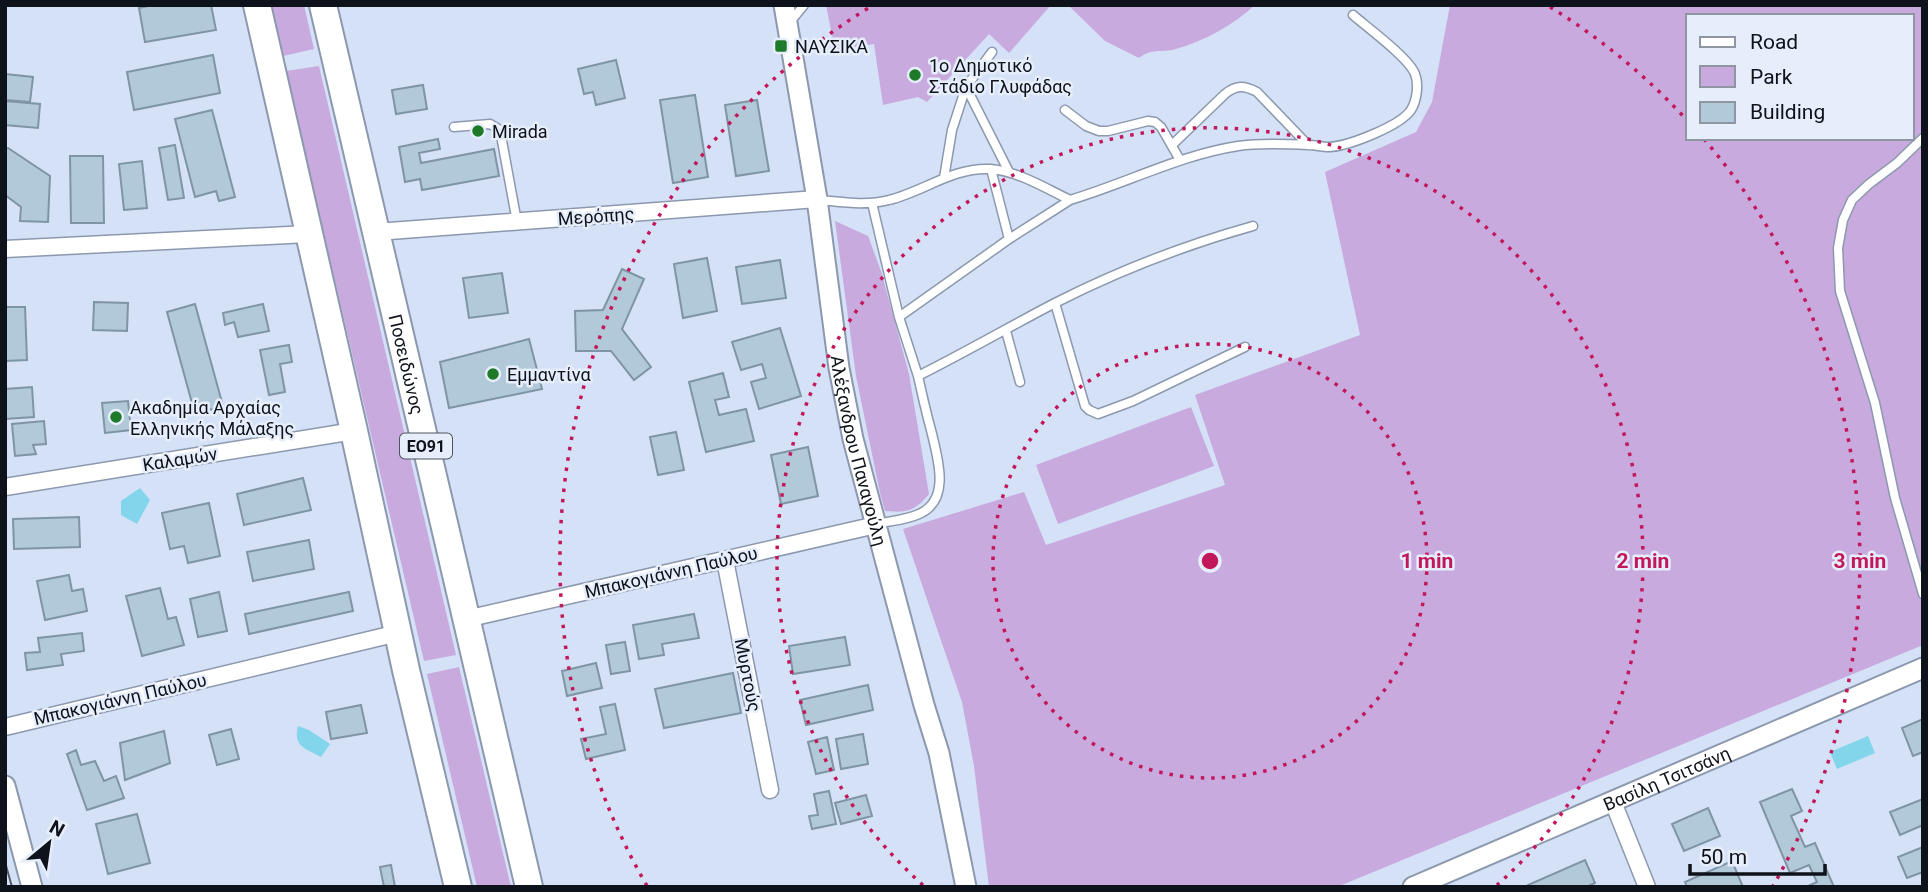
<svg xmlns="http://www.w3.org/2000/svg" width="1928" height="892" viewBox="0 0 1928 892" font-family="Roboto,sans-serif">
<rect width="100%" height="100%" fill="#d4e1f7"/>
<path fill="#c8aadf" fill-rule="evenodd" d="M271,5H304L314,49L283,56Z
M826,5H1051L1009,53L989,34L927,102L918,97L883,105L874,44L835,50Z
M1068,5H1255C1232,26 1206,40 1176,49C1162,53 1151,48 1139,58L1105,41Z
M1450,5H1923V645L1337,887H989L974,766L962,702L903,529L1024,492L1046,545L1225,485L1195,395L1360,335L1325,172L1416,132L1432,102ZM1688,16H1912V138H1688Z
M319,66L456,655L424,661L286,71Z
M835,221L868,236L881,271L909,374L929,494C915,511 907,513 885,511L880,493L856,376Z
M1191,407L1214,466L1058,524L1036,465Z
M459,667L511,887H477L427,674Z"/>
<path fill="#82d5ea" d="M140,488L150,500L137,524L121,515V501Z
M298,726L309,730L330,744L321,757C305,748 293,747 298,726Z
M1868,736L1875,753L1837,769L1830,752Z"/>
<path fill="#b2c9d9" stroke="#7f95a5" stroke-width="2" d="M153,5H211L216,30L145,42L139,8Z
M213,55L220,93L134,110L127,72Z
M616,60L625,98L596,105L593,92L584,94L578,69Z
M5,74L33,77L30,102L5,100Z
M423,85L427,109L396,114L392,90Z
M695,95L708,177L673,183L660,100Z
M757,100L769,171L736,176L725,105Z
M5,101L40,104L38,128L5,125Z
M212,110L235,197L219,201L216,191L195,197L175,119Z
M438,139L440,149L419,153L421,163L494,149L499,176L422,190L420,179L405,182L399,147Z
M175,145L184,198L168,200L159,148Z
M8,148L50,176L48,222L20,221L21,207L5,195V149Z
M70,156H103L104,223H71Z
M142,161L147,208L124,210L119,164Z
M707,258L717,311L683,318L674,264Z
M780,260L786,298L742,304L736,267Z
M622,269L644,279L622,329L651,367L634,380L611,351H576L575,311L603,310Z
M502,273L508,313L469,318L463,278Z
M94,302L128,303L127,331L93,330Z
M195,304L223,406L195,414L167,312Z
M263,304L269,331L238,337L234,322L225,325L223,313Z
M5,307H25L27,360L5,361Z
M780,328L801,396L759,409L751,382L766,378L762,364L741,370L732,342Z
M529,339L542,389L449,408L440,362Z
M289,345L292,362L280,364L285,392L269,395L260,350Z
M723,373L729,397L715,400L719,415L746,409L754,441L706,452L689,382Z
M32,387L34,417L5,419V389Z
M128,401L131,430L105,433L102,403Z
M44,421L46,444L33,445L36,454L15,456L12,424Z
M676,432L684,470L658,475L650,437Z
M808,447L818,496L781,504L771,455Z
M303,478L311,510L244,525L237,494Z
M209,503L220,556L188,563L184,546L170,549L162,513Z
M79,517L80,547L14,549L13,519Z
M309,540L314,569L253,581L247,552Z
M69,575L72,591L83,589L87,611L45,620L37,581Z
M160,588L168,619L176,617L184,645L142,656L126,596Z
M219,592L227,631L198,637L190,599Z
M349,592L353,611L249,634L245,614Z
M694,614L699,638L662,644L664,655L639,659L633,625Z
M82,633L84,651L61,654L63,665L27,670L25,653L40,652L38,638Z
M845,637L850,665L793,674L789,646Z
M625,642L630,671L611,674L606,645Z
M596,663L602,688L567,696L562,671Z
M733,673L741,713L664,728L655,689Z
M868,685L873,710L806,725L800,700Z
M615,704L625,750L586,759L581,739L606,734L600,707Z
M361,705L367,733L331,739L326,712Z
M1923,719V752L1913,756L1902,728Z
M231,729L239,759L217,765L209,735Z
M164,731L170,763L125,780L120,743Z
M863,734L868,764L841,769L836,739Z
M827,737L834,770L816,774L808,742Z
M76,750L81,765L95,761L104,781L116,776L124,798L87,810L67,754Z
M1792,789L1802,811L1791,816L1805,847L1815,843L1834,887H1806L1817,882L1809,865L1790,873L1760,802Z
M829,791L836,824L812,829L809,816L818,815L814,794Z
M866,795L872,816L841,824L835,803Z
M1923,799V825L1900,835L1890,812Z
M1708,808L1720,836L1684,851L1672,824Z
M137,814L150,863L108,874L96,824Z
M1923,847V872L1907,878L1898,857Z
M1585,860L1595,883L1586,887H1529L1528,885Z
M1732,861L1743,887H1687L1685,882Z
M391,865L395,887H384L380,867Z"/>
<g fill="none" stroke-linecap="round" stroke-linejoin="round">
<g stroke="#8c98ad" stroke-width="11">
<path id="service" d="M790,22L804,5
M966,87L1009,172
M1065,110L1086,126L1099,131H1108L1148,121L1155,122L1161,127L1180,160
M454,127L490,124L500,130L517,222
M1923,138L1897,163L1869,184L1852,200L1843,220L1838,248L1840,291L1875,403L1895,498L1923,594
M1172,145L1225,94C1236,85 1244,85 1257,92L1308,145
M991,169L1009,239L1070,200
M944,178L952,130L966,87L992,52
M819,200C842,202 866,206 889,200C923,192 953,167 990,169C1018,171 1045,188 1070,200C1127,183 1180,155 1238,146C1258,143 1288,144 1308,145C1315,145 1322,147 1329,147C1349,146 1400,126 1411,110C1417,100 1419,84 1415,74C1409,58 1368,28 1353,15
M872,203L899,317L918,376
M1055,303L1085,406L1089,410L1098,414L1133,401L1245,347
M899,317L1009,239
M1006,331L1020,382
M876,524C890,521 906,520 919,514C952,500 937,456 931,430C926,412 922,394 918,376C964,353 1009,327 1055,303C1118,271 1185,245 1253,226"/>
</g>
<g stroke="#8c98ad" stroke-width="19">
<path id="minor" d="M376,232L817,199
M5,249L308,234
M5,487L354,431
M725,560L770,790
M466,619L876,525
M5,727L398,633
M1613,802L1647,887"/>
</g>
<g stroke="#8c98ad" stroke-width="23">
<g id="tertiary">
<path id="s1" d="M784,5L817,199L839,368L853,439L924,705L939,753L966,887"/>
<path d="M5,786L32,887"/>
<path id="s2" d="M1413,887L1923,668"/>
</g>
</g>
<g stroke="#8c98ad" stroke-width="30">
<g id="trunk">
<path d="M257,5L354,431L406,670L458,887"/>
<path id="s3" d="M323,5L529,887"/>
</g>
</g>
<use href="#service" stroke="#fff" stroke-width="8"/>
<use href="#minor" stroke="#fff" stroke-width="16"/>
<use href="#tertiary" stroke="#fff" stroke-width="19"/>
<use href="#trunk" stroke="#fff" stroke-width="26"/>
<path stroke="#555c69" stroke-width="2" d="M5,862L12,887"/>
</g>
<g fill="none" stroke="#c2185b" stroke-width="3.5" stroke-dasharray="3.5 7">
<circle cx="1210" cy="561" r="217"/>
<path d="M923 885A433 433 0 1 1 1497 885"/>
<path d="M647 886A650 650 0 0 1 870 7M1550 7A650 650 0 0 1 1685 118M1704 139A650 650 0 0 1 1773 886"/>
</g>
<g fill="#1e7929" stroke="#e6eefb" stroke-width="2.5">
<rect x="774" y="39" width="14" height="14" rx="3.5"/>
<circle cx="915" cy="75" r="7"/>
<circle cx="478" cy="131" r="7"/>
<circle cx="493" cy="374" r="7"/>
<circle cx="116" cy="417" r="7"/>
</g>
<g text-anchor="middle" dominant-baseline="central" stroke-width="5" stroke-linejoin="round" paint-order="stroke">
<rect fill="#e6eefb" stroke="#4f545e" stroke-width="2" x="400" y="433.5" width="52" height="25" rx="5"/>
<g font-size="16" font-weight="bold" fill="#0e121a">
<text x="426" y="446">ΕΟ91</text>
</g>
<g font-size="18" fill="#0e121a" stroke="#e6eefb" text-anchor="start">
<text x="795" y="46">ΝΑΥΣΙΚΑ</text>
<text x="929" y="65">1ο Δημοτικό<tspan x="929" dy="21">Στάδιο Γλυφάδας</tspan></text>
<text x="492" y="131">Mirada</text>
<text x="507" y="374">Εμμαντίνα</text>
<text x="130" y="407">Ακαδημία Αρχαίας<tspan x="130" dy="21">Ελληνικής Μάλαξης</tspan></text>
</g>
<g font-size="18" fill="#0e121a" stroke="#e6eefb">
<text transform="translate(596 216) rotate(-4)">Μερόπης</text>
<text stroke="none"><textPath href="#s3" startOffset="369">Ποσειδώνος</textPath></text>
<text stroke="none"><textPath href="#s1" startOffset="452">Αλέξανδρου Παναγούλη</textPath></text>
<text transform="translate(180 459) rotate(-9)">Καλαμών</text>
<text transform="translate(671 572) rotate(-13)">Μπακογιάννη Παύλου</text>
<text transform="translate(748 675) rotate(79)">Μυρτούς</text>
<text transform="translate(120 699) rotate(-13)">Μπακογιάννη Παύλου</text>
<text stroke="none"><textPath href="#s2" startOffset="276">Βασίλη Τσιτσάνη</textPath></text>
</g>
</g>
<circle cx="1210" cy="561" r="10" fill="#c2185b" stroke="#e6eefb" stroke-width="3.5"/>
<g font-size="21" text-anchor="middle" font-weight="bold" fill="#c2185b" stroke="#e6eefb" stroke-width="5" stroke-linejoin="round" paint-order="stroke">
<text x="1427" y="568">1 min</text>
<text x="1643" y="568">2 min</text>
<text x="1860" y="568">3 min</text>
</g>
<rect width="1928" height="892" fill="none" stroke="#0e121a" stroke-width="14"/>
<rect x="1686" y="14" width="228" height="126" fill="#e6eefb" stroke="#9096a1" stroke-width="2"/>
<rect x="1700" y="37" width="35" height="10" fill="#ffffff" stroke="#9096a1" stroke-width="2"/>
<text x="1750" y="49" font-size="21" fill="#0e121a">Road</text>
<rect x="1700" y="66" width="35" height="21" fill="#c8aadf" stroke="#9096a1" stroke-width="2"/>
<text x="1750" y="84" font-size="21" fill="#0e121a">Park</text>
<rect x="1700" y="102" width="35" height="21" fill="#b2c9d9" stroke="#9096a1" stroke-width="2"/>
<text x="1750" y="119" font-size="21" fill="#0e121a">Building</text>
<g transform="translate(49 843) rotate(29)" stroke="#e6eefb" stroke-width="5" paint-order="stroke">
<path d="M0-5L12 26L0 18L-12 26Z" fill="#0e121a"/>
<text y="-10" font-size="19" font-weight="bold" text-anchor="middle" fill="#0e121a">N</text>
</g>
<path d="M1690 864v10h135v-10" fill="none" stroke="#0e121a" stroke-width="3.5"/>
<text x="1700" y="864" font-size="21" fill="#0e121a" stroke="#e6eefb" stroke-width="5" paint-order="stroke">50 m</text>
</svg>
